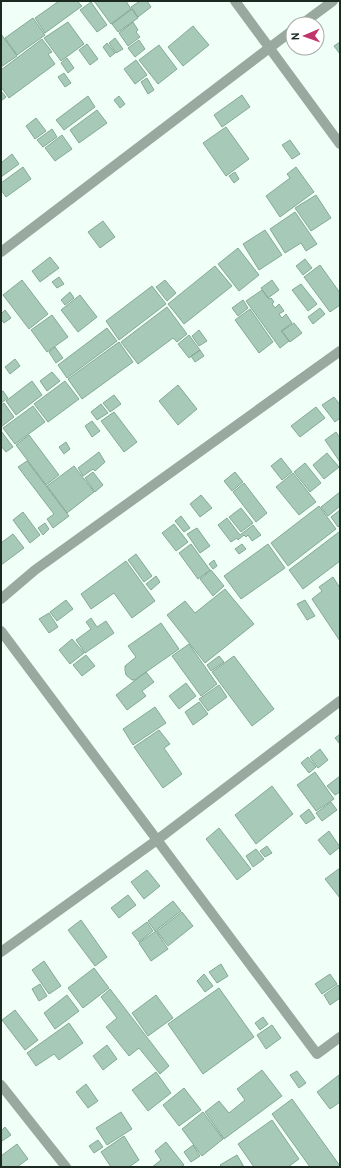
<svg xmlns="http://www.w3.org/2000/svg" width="341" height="1168" viewBox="0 0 341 1168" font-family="Overpass,sans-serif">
<rect width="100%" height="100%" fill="#f0fff7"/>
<path fill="#a6cab7" stroke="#86a996" d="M59,1H77L82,6L45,33L35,18Z
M94,1H126L131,9L111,24Z
M140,1H147L151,7L138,17L131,7Z
M91,2L107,25L97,32L80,10Z
M132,9L138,18L118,32L112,24Z
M33,18L45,35L17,55L5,38Z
M68,22L84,44L61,61L44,38Z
M133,22L138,30L136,32L140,37L128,46L119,33Z
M193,26L209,45L183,66L168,47Z
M1,34L17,56L1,67Z
M115,38L123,49L116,53L109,43Z
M42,39L52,52L48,54L55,64L9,98L1,87V70Z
M139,40L145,49L135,57L128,48Z
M340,42V54L334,46Z
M107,43L115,53L110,57L103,47Z
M87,44L98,59L90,65L79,50Z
M159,45L177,69L158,84L139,60Z
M67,58L74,68L68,73L61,63Z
M136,60L147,75L135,84L124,69Z
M64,73L71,83L65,87L58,77Z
M147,78L154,90L148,94L141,82Z
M1,91L6,97L1,101Z
M242,95L250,107L222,127L214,115Z
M88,96L95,107L64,130L56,120Z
M119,96L125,104L120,108L114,100Z
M97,110L107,123L79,143L70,130Z
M36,118L46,131L35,139L26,126Z
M226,127L249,159L226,176L203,143Z
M52,129L57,137L43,147L37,140Z
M62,135L72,149L55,161L45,148Z
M290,140L300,154L292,159L282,145Z
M12,154L19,164L1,177V163Z
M23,167L31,179L6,197L1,190V183Z
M296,167L314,192L280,217L266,196L290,178L287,174Z
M235,172L239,179L234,183L229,176Z
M316,195L331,218L311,231L295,208Z
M295,212L317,244L306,251L301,243L285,253L270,229Z
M103,221L115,237L100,248L88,232Z
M265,230L282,255L259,270L243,244Z
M238,248L259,275L239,291L218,264Z
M50,257L59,268L40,282L32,271Z
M305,259L312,268L303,275L296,266Z
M320,265L340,293V305L330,312L304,277Z
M215,266L232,286L184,324L168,304Z
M59,277L64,284L57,288L52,282Z
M22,280L48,314L29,329L3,295Z
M165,280L176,293L167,301L156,287Z
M272,280L279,290L268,298L261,288Z
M301,284L317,304L308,311L292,290Z
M152,286L166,304L119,340L106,321Z
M262,290L269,299L271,298L274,302L272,304L275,308L279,304L284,311L279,314L282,318L286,314L292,323L281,331L289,341L280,348L246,301Z
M70,292L74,298L65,305L61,300Z
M80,295L97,317L78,332L61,310Z
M243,300L248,308L238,316L232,308Z
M167,307L187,334L177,342L173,338L138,364L121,342Z
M320,308L325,314L313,324L308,317Z
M250,309L273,342L259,353L235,320Z
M5,310L11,318L4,323L1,319V314Z
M52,315L68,337L47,352L31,330Z
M294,323L302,333L290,342L282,331Z
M107,328L117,341L67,378L58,365Z
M199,330L207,341L199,346L192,336Z
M189,335L200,350L189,358L178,344Z
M119,342L133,362L82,399L68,379Z
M55,347L63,358L56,363L49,352Z
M200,350L204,356L195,362L191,356Z
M15,359L20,366L10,374L5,367Z
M52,372L60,381L47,391L40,381Z
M32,381L42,395L16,415L6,401Z
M65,381L79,399L48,422L34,404Z
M178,385L197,409L178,425L159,401Z
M3,391L8,398L1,403V392Z
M114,395L121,404L110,412L103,403Z
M334,397L340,405V418L335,422L322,405Z
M4,403L14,417L1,427V405Z
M101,404L108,413L97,420L91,412Z
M33,406L45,422L15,444L3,428Z
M316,407L325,418L300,437L291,426Z
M114,412L137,442L124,452L101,421Z
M92,421L100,431L92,437L85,426Z
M1,431L13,447L6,452L1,446Z
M336,432L340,438V462L325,440Z
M29,435L59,475L46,485L16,445Z
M66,442L70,449L64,454L59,447Z
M99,452L105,462L95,471L93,469L83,476L78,468Z
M327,453L339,467L324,479L313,465Z
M281,458L292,472L282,480L271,466Z
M27,461L69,516L53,528L47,519L54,514L18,467Z
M305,463L321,483L310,492L294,472Z
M74,466L94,492L67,513L47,486Z
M93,472L103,485L95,492L85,478Z
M235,472L243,482L232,491L224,481Z
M293,473L316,502L299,515L276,487Z
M244,483L267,513L256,522L233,492Z
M340,492V506L328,516L321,507Z
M201,495L212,508L200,517L190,504Z
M319,506L336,529L288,566L271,543Z
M241,508L253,523L241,532L229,517Z
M340,510V525L338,527L331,517Z
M23,512L40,535L30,543L13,520Z
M181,516L190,528L184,532L175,521Z
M227,518L240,535L253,525L261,535L252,541L248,535L246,537L244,535L238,540L237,538L231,542L218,525Z
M45,523L49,529L43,535L38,528Z
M174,524L188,542L176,551L162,533Z
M197,528L210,546L200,553L187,534Z
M339,532L340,534V561L303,589L289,570Z
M13,534L24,548L1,565V543Z
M191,544L210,570L198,579L179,553Z
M242,544L246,549L239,554L235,549Z
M268,544L285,568L241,599L224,576Z
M136,554L152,576L144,582L128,560Z
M214,560L217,566L213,569L209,564Z
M126,561L155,601L132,618L114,593L91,609L81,594Z
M211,570L224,586L213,596L200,579Z
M156,576L160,582L151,590L146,584Z
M333,577L340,588V641L312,599L322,591L319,587Z
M225,589L254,624L205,663L167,615L185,601L195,613Z
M66,600L73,609L57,621L50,612Z
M305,600L315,616L307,620L297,604Z
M49,613L58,627L49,633L39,619Z
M91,618L97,627L106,621L114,633L85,653L76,640L91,629L86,622Z
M161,623L179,649L146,672L135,680H132L126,675L125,670V666L136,657L128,646Z
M72,639L84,653L70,664L59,650Z
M189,644L217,684L201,696L172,656Z
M86,655L95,666L82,676L73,665Z
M219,656L224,662L211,671L207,665Z
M234,656L274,709L252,726L212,672Z
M146,672L154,682L142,691L146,696L127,710L116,695Z
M186,683L196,696L179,709L169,696Z
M219,685L227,697L208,711L199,699Z
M199,702L208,714L193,725L185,712Z
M155,707L166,723L133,745L123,729Z
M159,730L170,744L164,748L182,774L163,788L134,747Z
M340,734V742L339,743L335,738Z
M320,749L328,760L318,768L310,757Z
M308,757L316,767L309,773L301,763Z
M315,772L334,799L316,811L297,785Z
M340,776V792L335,795L327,786Z
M272,786L293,814L256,844L235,815Z
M331,802L337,810L322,821L316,813Z
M309,809L315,818L306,824L300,816Z
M219,828L251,869L237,880L206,839Z
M329,831L340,847L330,855L318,840Z
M267,846L272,853L265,857L260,851Z
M256,849L264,859L253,867L246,856Z
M340,868V898L325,879Z
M147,870L160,886L144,899L131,882Z
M128,895L136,905L119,918L111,908Z
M173,901L181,911L155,931L148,921Z
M182,912L193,926L168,946L157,931Z
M81,920L107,957L95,966L68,930Z
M147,922L153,931L139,942L132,933Z
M156,931L168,949L151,961L139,943Z
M44,961L61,986L49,994L32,970Z
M221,964L228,976L217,983L209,972Z
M94,968L109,988L83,1008L68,988Z
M204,974L213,986L205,992L197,981Z
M330,974L337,984L322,994L315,984Z
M40,984L47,996L39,1001L32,989Z
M338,985L340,988V998L330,1005L324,995Z
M219,988L254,1037L203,1074L168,1024Z
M110,989L169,1066L160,1074L139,1048L129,1056L106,1027L117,1018L101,997Z
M67,995L79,1011L55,1029L44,1013Z
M156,995L173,1018L148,1036L132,1013Z
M15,1010L38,1040L25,1050L2,1020Z
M263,1017L268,1024L260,1030L255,1023Z
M69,1023L83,1043L59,1060L54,1054L36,1066L27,1053Z
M272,1025L281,1038L266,1049L257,1035Z
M107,1045L117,1059L103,1070L93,1056Z
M262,1070L282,1096L224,1139L205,1112L219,1101L229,1113L245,1100L237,1089Z
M297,1071L306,1083L299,1088L290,1075Z
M156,1072L171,1093L148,1111L132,1090Z
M339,1075L340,1102L330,1109L317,1092Z
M86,1084L98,1101L88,1108L76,1092Z
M184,1088L201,1110L179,1126L163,1105Z
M292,1099L340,1166V1167H310L272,1114Z
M121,1112L132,1129L107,1145L96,1128Z
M203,1112L223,1139L202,1156L182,1129Z
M272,1120L299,1159L288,1167H254L238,1144Z
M5,1127L11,1135L2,1141L1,1139V1131Z
M124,1136L139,1160L129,1167H111L101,1152Z
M98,1140L103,1147L94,1153L89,1146Z
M166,1142L184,1165L181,1167H152L161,1160L155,1151Z
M17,1144L28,1159L17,1167H1V1156Z
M193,1145L200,1156L191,1162L184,1152Z
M237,1155L244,1167H222L220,1165Z"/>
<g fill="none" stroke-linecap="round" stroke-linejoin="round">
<path stroke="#99a9a0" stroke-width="10" d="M235,1L340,144
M302,24L333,1
M1,252L293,30
M1,599L35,570L340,351
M1,631L317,1054L340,1037
M1,952L157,840L340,701
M1,1085L66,1167"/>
</g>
<rect width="341" height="1168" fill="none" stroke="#1c2a22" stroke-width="4"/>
<g transform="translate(305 36) rotate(268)"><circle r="19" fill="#ffffff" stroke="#a4aaa7"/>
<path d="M0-3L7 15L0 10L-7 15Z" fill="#c0356a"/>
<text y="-6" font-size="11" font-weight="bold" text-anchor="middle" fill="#1c2a22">N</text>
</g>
</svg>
